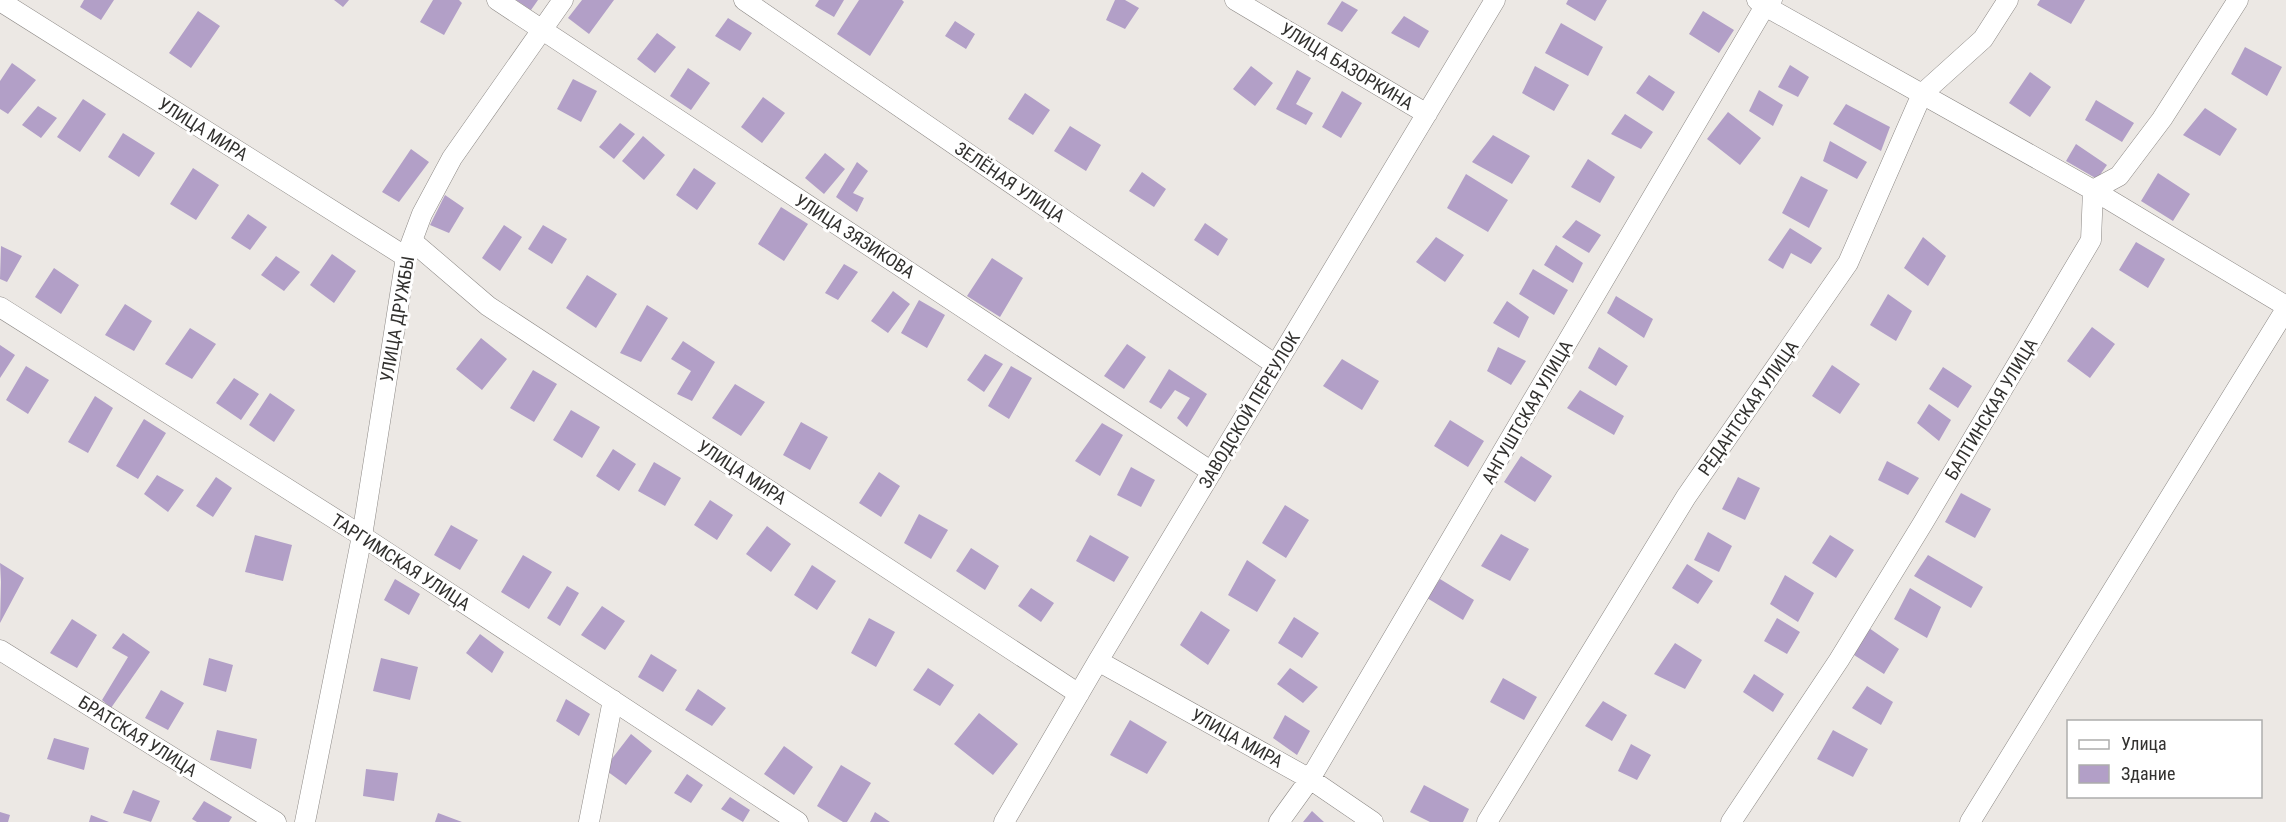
<svg xmlns="http://www.w3.org/2000/svg" width="2286" height="822" viewBox="0 0 2286 822" font-family="'Roboto Condensed',sans-serif">
<rect width="100%" height="100%" fill="#ece8e4"/>
<path fill="#b29fc7" d="M84,0H114L101,20L80,7Z
M334,0H349L343,7Z
M433,0H459L462,3L444,35L420,22Z
M516,0H538L531,10Z
M582,0H614L589,34L568,18Z
M819,0H844L834,17L815,6Z
M859,0H902L904,2L870,56L837,34Z
M1115,0H1125L1139,8L1125,29L1106,20Z
M1568,0H1607L1595,21L1566,4Z
M2040,0H2085L2071,24L2037,5Z
M1342,1L1358,10L1342,32L1327,24Z
M198,11L220,26L191,68L169,53Z
M1703,11L1734,30L1719,53L1689,34Z
M1404,16L1429,31L1419,48L1391,33Z
M728,18L752,33L740,51L715,36Z
M955,21L975,34L966,49L945,36Z
M1561,23L1603,47L1588,76L1545,53Z
M657,33L676,47L655,73L637,59Z
M2245,47L2282,67L2267,96L2231,74Z
M12,63L36,80L8,114L0,109V81Z
M1790,65L1809,77L1798,97L1778,87Z
M1251,66L1273,83L1255,106L1233,89Z
M1535,66L1569,85L1554,111L1522,93Z
M688,68L710,83L691,110L670,96Z
M1297,70L1311,78L1296,104L1313,113L1306,125L1276,109Z
M2030,72L2051,87L2030,117L2009,103Z
M1649,75L1675,92L1663,111L1636,93Z
M573,79L597,91L581,122L557,109Z
M1759,90L1783,105L1773,126L1749,111Z
M1342,91L1362,103L1341,138L1322,127Z
M1025,93L1050,110L1033,135L1008,119Z
M763,97L785,113L762,143L741,127Z
M83,99L106,114L80,152L57,137Z
M2096,100L2134,123L2122,142L2085,120Z
M1846,104L1890,127L1881,151L1833,124Z
M38,106L57,118L41,138L22,125Z
M2205,108L2237,129L2220,156L2183,135Z
M1728,112L1761,138L1740,165L1707,139Z
M1625,114L1653,132L1641,149L1611,134Z
M620,123L635,134L614,159L599,147Z
M1070,126L1101,145L1086,171L1054,151Z
M123,133L155,153L139,177L108,157Z
M1493,135L1530,156L1512,184L1472,162Z
M643,136L665,155L644,180L622,161Z
M1830,141L1867,162L1857,179L1823,161Z
M2076,144L2107,165L2097,179L2066,161Z
M411,149L429,162L399,202L382,192Z
M825,153L845,169L824,194L805,178Z
M1588,159L1615,177L1600,203L1571,187Z
M857,162L868,171L853,193L864,198L857,212L836,197Z
M193,168L219,185L196,220L170,204Z
M694,168L716,183L697,210L676,195Z
M1142,172L1166,189L1154,207L1129,191Z
M2158,173L2190,194L2173,221L2141,201Z
M1466,174L1508,200L1488,232L1447,208Z
M1801,176L1828,190L1809,228L1782,213Z
M445,195L464,208L449,233L430,225Z
M781,207L808,224L784,261L758,244Z
M248,214L267,227L250,250L231,238Z
M1576,220L1601,235L1589,253L1562,237Z
M1205,223L1228,239L1218,256L1194,240Z
M504,225L522,237L500,271L482,258Z
M543,225L567,239L552,264L528,249Z
M1790,228L1822,248L1811,264L1791,253L1783,269L1768,260Z
M1436,237L1464,255L1445,282L1416,262Z
M1923,237L1946,256L1928,286L1904,268Z
M2136,242L2165,259L2148,288L2119,270Z
M1556,245L1583,263L1573,283L1544,265Z
M1,246L22,256L7,282L0,279Z
M332,254L356,271L334,303L310,285Z
M276,256L300,272L284,291L261,275Z
M992,258L1023,278L1000,317L967,296Z
M844,264L858,272L838,300L825,293Z
M54,268L79,285L61,314L35,297Z
M1533,269L1568,290L1554,315L1519,294Z
M587,275L617,294L596,328L566,308Z
M893,291L910,304L888,333L871,321Z
M1888,294L1912,311L1896,341L1870,325Z
M1616,296L1653,319L1644,338L1607,313Z
M919,300L945,315L927,348L901,333Z
M1507,301L1529,317L1519,338L1493,323Z
M125,304L152,321L134,351L105,335Z
M647,305L668,318L641,362L620,353Z
M2092,327L2115,344L2090,378L2067,361Z
M190,328L216,344L192,379L165,364Z
M481,338L507,359L482,390L456,369Z
M683,341L715,362L692,401L677,394L691,371L671,359Z
M1127,344L1146,357L1124,389L1104,376Z
M0,345L15,355L0,378Z
M1498,347L1526,361L1511,385L1487,371Z
M1599,347L1628,366L1616,386L1588,368Z
M985,354L1003,364L984,392L967,380Z
M1342,359L1379,381L1362,410L1323,386Z
M1832,365L1860,384L1840,414L1812,396Z
M26,366L49,380L28,414L6,400Z
M1011,366L1032,378L1009,419L988,406Z
M1943,367L1972,386L1958,408L1929,389Z
M1169,369L1207,394L1187,427L1177,418L1190,398L1175,390L1161,409L1149,402Z
M533,370L557,384L534,422L510,408Z
M234,378L259,394L241,420L216,403Z
M735,384L765,402L741,436L712,418Z
M1580,390L1624,416L1614,435L1567,408Z
M270,393L295,410L274,442L249,425Z
M95,396L113,408L88,453L68,442Z
M1929,404L1951,420L1939,441L1917,423Z
M571,410L600,427L582,458L553,440Z
M144,419L166,433L138,479L116,466Z
M1450,420L1484,441L1468,467L1434,446Z
M801,422L828,437L810,470L783,455Z
M1102,423L1123,435L1100,476L1075,461Z
M613,449L636,464L619,491L596,476Z
M1521,456L1552,476L1535,502L1504,482Z
M1887,461L1919,478L1908,495L1878,480Z
M654,462L681,478L665,506L638,491Z
M1131,467L1155,480L1141,507L1117,495Z
M879,472L900,486L881,517L859,503Z
M157,475L184,490L168,512L144,494Z
M216,477L232,488L213,517L196,506Z
M1738,477L1760,488L1745,520L1722,509Z
M1961,493L1991,509L1975,538L1945,522Z
M710,500L733,515L717,540L694,525Z
M1285,505L1309,520L1286,558L1262,543Z
M919,514L948,530L931,559L904,543Z
M451,525L478,540L460,570L434,555Z
M767,526L791,544L771,572L746,554Z
M1708,532L1732,546L1719,572L1694,560Z
M1501,534L1529,549L1510,581L1481,566Z
M255,535L292,545L283,581L245,572Z
M1090,535L1129,557L1114,582L1076,561Z
M1830,535L1854,550L1836,578L1812,563Z
M971,548L999,566L985,590L956,571Z
M523,555L552,572L529,609L501,592Z
M1928,555L1983,587L1971,608L1914,576Z
M1247,560L1276,580L1257,612L1228,595Z
M0,563L24,578L0,623L1,582Z
M1687,564L1713,581L1698,604L1672,588Z
M812,565L836,581L817,610L794,595Z
M1785,575L1814,593L1798,622L1770,604Z
M395,579L420,594L409,615L384,600Z
M1440,579L1474,600L1463,620L1427,598Z
M567,586L579,593L560,626L547,618Z
M1031,588L1054,603L1041,622L1018,606Z
M1910,588L1941,607L1927,638L1894,619Z
M602,606L625,621L605,650L581,635Z
M1201,611L1230,630L1208,665L1180,645Z
M1294,617L1319,633L1302,658L1278,643Z
M869,618L895,632L876,667L851,653Z
M1777,618L1800,632L1787,654L1764,641Z
M72,619L97,635L77,668L50,653Z
M1869,628L1899,649L1884,674L1854,655Z
M123,633L150,652L111,708L102,700L128,657L112,648Z
M480,634L504,652L492,673L466,653Z
M1675,643L1702,660L1685,689L1654,674Z
M651,654L677,670L663,692L638,677Z
M209,658L233,665L226,692L203,685Z
M381,658L418,667L410,700L373,691Z
M928,668L954,685L940,706L913,690Z
M1290,668L1318,687L1303,703L1277,684Z
M1754,674L1784,694L1773,712L1743,692Z
M1503,678L1537,697L1524,720L1490,702Z
M1867,686L1893,702L1881,725L1852,708Z
M698,689L726,708L712,726L685,710Z
M161,690L184,703L168,730L145,718Z
M566,699L590,714L579,736L556,721Z
M1603,701L1627,715L1612,741L1585,726Z
M979,713L1018,744L993,775L954,744Z
M1285,715L1310,731L1297,755L1273,738Z
M1130,720L1167,742L1147,774L1110,755Z
M217,730L257,739L251,769L210,760Z
M1833,730L1868,749L1853,777L1817,759Z
M631,734L652,751L626,785L604,769Z
M54,738L89,748L84,770L47,759Z
M1631,744L1651,755L1637,780L1618,771Z
M784,746L813,767L794,795L764,774Z
M841,765L871,783L847,822H843L817,806Z
M366,769L398,773L394,801L363,796Z
M687,774L703,785L691,803L674,793Z
M1424,785L1469,809L1463,822H1430L1410,812Z
M133,790L160,801L151,822L123,813Z
M730,797L750,810L743,822L721,809Z
M204,801L232,817L229,822H197L192,819Z
M1312,811L1324,822H1303Z
M0,812L10,815L8,822H0Z
M875,812L890,822H870Z
M438,813L462,822H435Z
M91,815L109,822H89Z"/>
<g fill="none" stroke-linecap="round" stroke-linejoin="round">
<g stroke="#8c8885" stroke-width="21">
<path id="minor" d="M497,0L1212,472
M744,0L1276,365
M1235,0L1427,114
M1757,0L1765,6L2093,190L2286,306
M0,1L406,257
M412,241L488,306L1079,694
M0,307L362,536L798,822
M0,650L276,822
M1098,661L1310,779L1373,822
M305,822L362,536L406,257L422,214L452,158L563,0
M589,822L613,700
M1004,822L1098,661L1495,0
M1279,822L1310,779L1765,6L1772,0
M1487,822L1686,497L1848,263L1922,94L1983,39L2008,0
M1731,822L1839,660L1923,523L2091,240L2093,190L2119,176L2162,119L2238,0
M1970,822L2286,309"/>
</g>
<use href="#minor" stroke="#fff" stroke-width="20"/>
</g>
<g text-anchor="middle" dominant-baseline="central" stroke-width="6" stroke-linejoin="round" paint-order="stroke">
<g font-size="18" fill="#32312f" stroke="#fff">
<text transform="translate(1347 66) rotate(31)">УЛИЦА БАЗОРКИНА</text>
<text transform="translate(203 129) rotate(32)">УЛИЦА МИРА</text>
<text transform="translate(1010 182) rotate(34)">ЗЕЛЁНАЯ УЛИЦА</text>
<text transform="translate(855 236) rotate(33)">УЛИЦА ЗЯЗИКОВА</text>
<text transform="translate(397 319) rotate(-80)">УЛИЦА ДРУЖБЫ</text>
<text transform="translate(1748 408) rotate(-55)">РЕДАНТСКАЯ УЛИЦА</text>
<text transform="translate(1991 409) rotate(-59)">БАЛТИНСКАЯ УЛИЦА</text>
<text transform="translate(1249 410) rotate(-59)">ЗАВОДСКОЙ ПЕРЕУЛОК</text>
<text transform="translate(1527 412) rotate(-60)">АНГУШТСКАЯ УЛИЦА</text>
<text transform="translate(742 472) rotate(33)">УЛИЦА МИРА</text>
<text transform="translate(401 562) rotate(33)">ТАРГИМСКАЯ УЛИЦА</text>
<text transform="translate(138 736) rotate(32)">БРАТСКАЯ УЛИЦА</text>
<text transform="translate(1237 738) rotate(29)">УЛИЦА МИРА</text>
</g>
</g>
<rect x="2067" y="720" width="195" height="78" fill="#ffffff" stroke="#adadac" stroke-width="1.5"/>
<rect x="2079" y="740" width="30" height="9" fill="#ffffff" stroke="#adadac" stroke-width="1.5"/>
<text x="2121" y="750" font-size="18" fill="#32312f">Улица</text>
<rect x="2079" y="765" width="30" height="18" fill="#b29fc7" stroke="#adadac" stroke-width="1.5"/>
<text x="2121" y="780" font-size="18" fill="#32312f">Здание</text>
</svg>
